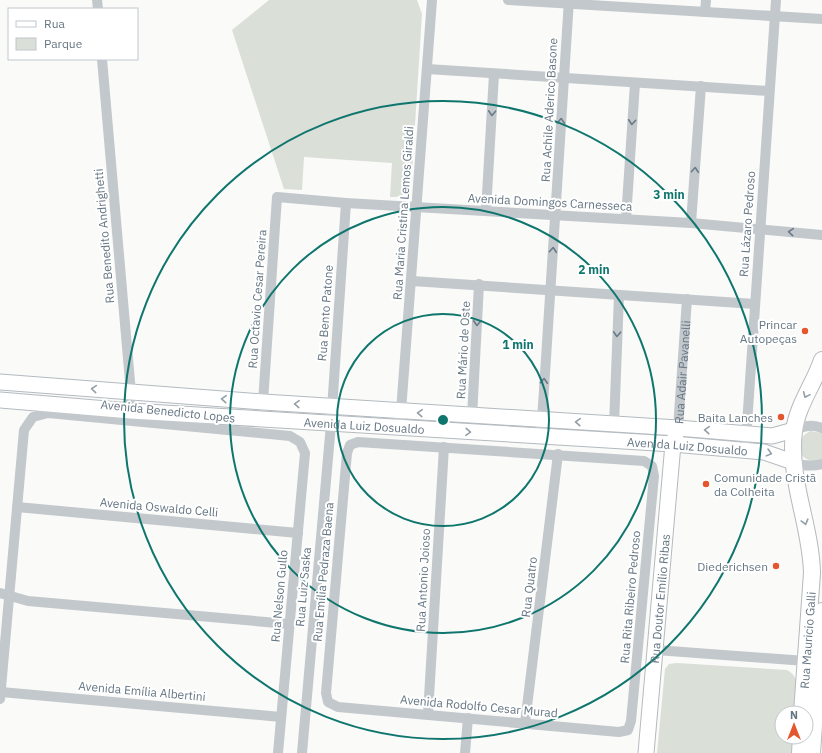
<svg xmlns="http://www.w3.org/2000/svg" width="822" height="753" viewBox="0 0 822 753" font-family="'IBM Plex Sans',sans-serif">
<rect width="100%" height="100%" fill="#fafaf8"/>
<path fill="#dadfd7" d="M269,0H417L422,14L411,188C405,196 400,197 390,197L392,163L304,157L302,190L284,189L232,30Z
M810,431L822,433V460C799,466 790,442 810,431Z
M677,663L787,670C803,678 796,698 795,713H782V737H794L793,753H657L665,669L669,664Z"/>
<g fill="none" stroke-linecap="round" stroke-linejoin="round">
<g stroke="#b3babf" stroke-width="17">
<g id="secondary">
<path d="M0,382L263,402L678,428L772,436L794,430"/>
<path id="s2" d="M0,400L131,411L673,444L764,452L793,462"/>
<path id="s3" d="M646,753L673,444L676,434"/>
</g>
</g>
<g stroke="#b5babe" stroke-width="18">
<g id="primary">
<path id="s4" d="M802,713L812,573C811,525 788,480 794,431C797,406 814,384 822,360"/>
<path d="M800,753L801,737"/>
<path d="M812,753L822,611"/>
</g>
</g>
<g stroke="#c3c8cc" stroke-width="10">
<path d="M97,0L98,9"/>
<path d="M508,0L822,19"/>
<path d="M705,12L706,0"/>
<path d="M102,59L131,393V411"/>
<path d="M427,69L769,91"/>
<path d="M486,211L494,74"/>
<path d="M626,219L635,83"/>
<path d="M691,223L701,86"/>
<path d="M412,281L755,304"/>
<path d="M263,402L277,197L346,203L691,223L822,235"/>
<path d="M472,417L479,284"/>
<path d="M614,425L619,295"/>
<path d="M398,428L401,411L432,0"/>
<path id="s1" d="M678,428L687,299"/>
<path d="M794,430C804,426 812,424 822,428"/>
<path d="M541,436L569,0"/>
<path d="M746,439L776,0"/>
<path d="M358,442L644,461L652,466L654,476L631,721L628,730L619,732L338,707L328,702L326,693L347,453L350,445Z"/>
<path d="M793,462C803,466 811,467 822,464"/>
<path d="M17,507L298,533"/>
<path d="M0,593L28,601L289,624"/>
<path d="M656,650L806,661"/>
<path d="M1,692L281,717"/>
<path d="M0,699L24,430L33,417L48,413L290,436L300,442L305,453L278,753"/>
<path d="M428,714L444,447"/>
<path d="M525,723L558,454"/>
<path d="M302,753L331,424L346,203"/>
<path d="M465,753L468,718"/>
</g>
<use href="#secondary" stroke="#fff" stroke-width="15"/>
<use href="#primary" stroke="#fff" stroke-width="16"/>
</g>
<defs><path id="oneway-chevron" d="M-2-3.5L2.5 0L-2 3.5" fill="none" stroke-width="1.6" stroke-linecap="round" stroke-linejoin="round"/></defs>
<g stroke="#6a7a87">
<use href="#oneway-chevron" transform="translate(492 113) rotate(93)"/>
<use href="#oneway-chevron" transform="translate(561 121) rotate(-87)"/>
<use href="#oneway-chevron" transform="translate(632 122) rotate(94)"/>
<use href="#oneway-chevron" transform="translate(695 170) rotate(-86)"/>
<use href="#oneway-chevron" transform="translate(791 232) rotate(-175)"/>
<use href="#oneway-chevron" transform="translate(553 250) rotate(-85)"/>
<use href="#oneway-chevron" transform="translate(477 323) rotate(93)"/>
<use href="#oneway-chevron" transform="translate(617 334) rotate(93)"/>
<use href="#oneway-chevron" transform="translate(544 381) rotate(-87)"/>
</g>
<g stroke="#939fa8">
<use href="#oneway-chevron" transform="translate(94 389) rotate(-175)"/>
<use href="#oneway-chevron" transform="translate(806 395) rotate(114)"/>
<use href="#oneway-chevron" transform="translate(224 399) rotate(-176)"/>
<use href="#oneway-chevron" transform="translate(297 404) rotate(-177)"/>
<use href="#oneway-chevron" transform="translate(420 413) rotate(-176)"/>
<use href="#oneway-chevron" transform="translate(578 422) rotate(-176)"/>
<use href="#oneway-chevron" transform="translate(707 430) rotate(-176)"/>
<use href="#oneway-chevron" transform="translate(468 432) rotate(3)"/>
<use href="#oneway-chevron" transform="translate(769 453) rotate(15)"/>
<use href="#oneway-chevron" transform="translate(805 522) rotate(75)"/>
</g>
<g fill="none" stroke="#0f766e" stroke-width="2">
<circle cx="443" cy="420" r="106"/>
<circle cx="443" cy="420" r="213"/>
<circle cx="443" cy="420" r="319"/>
</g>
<g fill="#e4572e" stroke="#fff" stroke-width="1.5">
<circle cx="805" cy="331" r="4"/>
<circle cx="781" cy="417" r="4"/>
<circle cx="706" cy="484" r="4"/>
<circle cx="776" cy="566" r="4"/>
</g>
<g text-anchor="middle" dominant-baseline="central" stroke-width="4" stroke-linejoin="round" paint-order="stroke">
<g font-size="12" fill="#657683" stroke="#fff">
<text transform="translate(549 110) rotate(-87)">Rua Achile Aderico Basone</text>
<text transform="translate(550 202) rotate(3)">Avenida Domingos Carnesseca</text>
<text transform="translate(403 213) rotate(-86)">Rua Maria Cristina Lemos Giraldi</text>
<text transform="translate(747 224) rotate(-86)">Rua Lázaro Pedroso</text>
<text transform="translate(104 236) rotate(-95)">Rua Benedito Andrighetti</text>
<text transform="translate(257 299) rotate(-86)">Rua Octavio Cesar Pereira</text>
<text transform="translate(325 313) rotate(-86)">Rua Bento Patone</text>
<text transform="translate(463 350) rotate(-87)">Rua Mário de Oste</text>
<text stroke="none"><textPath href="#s1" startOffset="56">Rua Adair Pavanelli</textPath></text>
<text transform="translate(168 411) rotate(6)">Avenida Benedicto Lopes</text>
<text stroke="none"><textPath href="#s2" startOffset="365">Avenida Luiz Dosualdo</textPath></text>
<text stroke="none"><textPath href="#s2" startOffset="689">Avenida Luiz Dosualdo</textPath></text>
<text transform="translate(159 507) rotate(5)">Avenida Oswaldo Celli</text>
<text transform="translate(323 572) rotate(-85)">Rua Emília Pedraza Baena</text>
<text transform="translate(423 580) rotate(-87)">Rua Antonio Joioso</text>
<text transform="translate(303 587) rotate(-85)">Rua Luiz Saska</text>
<text transform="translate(529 587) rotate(-83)">Rua Quatro</text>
<text transform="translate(279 596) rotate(-85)">Rua Nelson Gullo</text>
<text transform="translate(630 597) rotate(-85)">Rua Rita Ribeiro Pedroso</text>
<text stroke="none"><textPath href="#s3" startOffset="155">Rua Doutor Emílio Ribas</textPath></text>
<text stroke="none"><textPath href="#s4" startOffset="73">Rua Mauricio Galli</textPath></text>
<text transform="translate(142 691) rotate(5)">Avenida Emília Albertini</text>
<text transform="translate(479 706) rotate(5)">Avenida Rodolfo Cesar Murad</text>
</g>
<g font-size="12" fill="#657683" stroke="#fff" text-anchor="end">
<text x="797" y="324">Princar<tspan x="797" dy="14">Autopeças</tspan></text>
<text x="773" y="417">Baita Lanches</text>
<text x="714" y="477" text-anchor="start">Comunidade Cristã<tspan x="714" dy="14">da Colheita</tspan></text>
<text x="768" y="566">Diederichsen</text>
</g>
</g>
<circle cx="443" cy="420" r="6" fill="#0f766e" stroke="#fff" stroke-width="2"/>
<g font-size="12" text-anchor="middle" font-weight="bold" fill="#0f766e" stroke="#fff" stroke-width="4" stroke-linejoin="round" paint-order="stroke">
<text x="669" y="199">3 min</text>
<text x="594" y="274">2 min</text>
<text x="518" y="349">1 min</text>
</g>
<rect x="8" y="8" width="130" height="52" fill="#ffffff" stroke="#c1c8cd"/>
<rect x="16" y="21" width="20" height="6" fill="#ffffff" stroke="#c1c8cd"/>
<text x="44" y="28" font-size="12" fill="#657683">Rua</text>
<rect x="16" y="38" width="20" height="12" fill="#dadfd7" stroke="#c1c8cd"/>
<text x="44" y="48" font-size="12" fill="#657683">Parque</text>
<g transform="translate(794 725)"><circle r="19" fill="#ffffff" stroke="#c1c8cd"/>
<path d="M0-3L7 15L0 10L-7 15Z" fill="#e4572e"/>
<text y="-6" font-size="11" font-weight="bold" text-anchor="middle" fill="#657683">N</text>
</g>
</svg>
